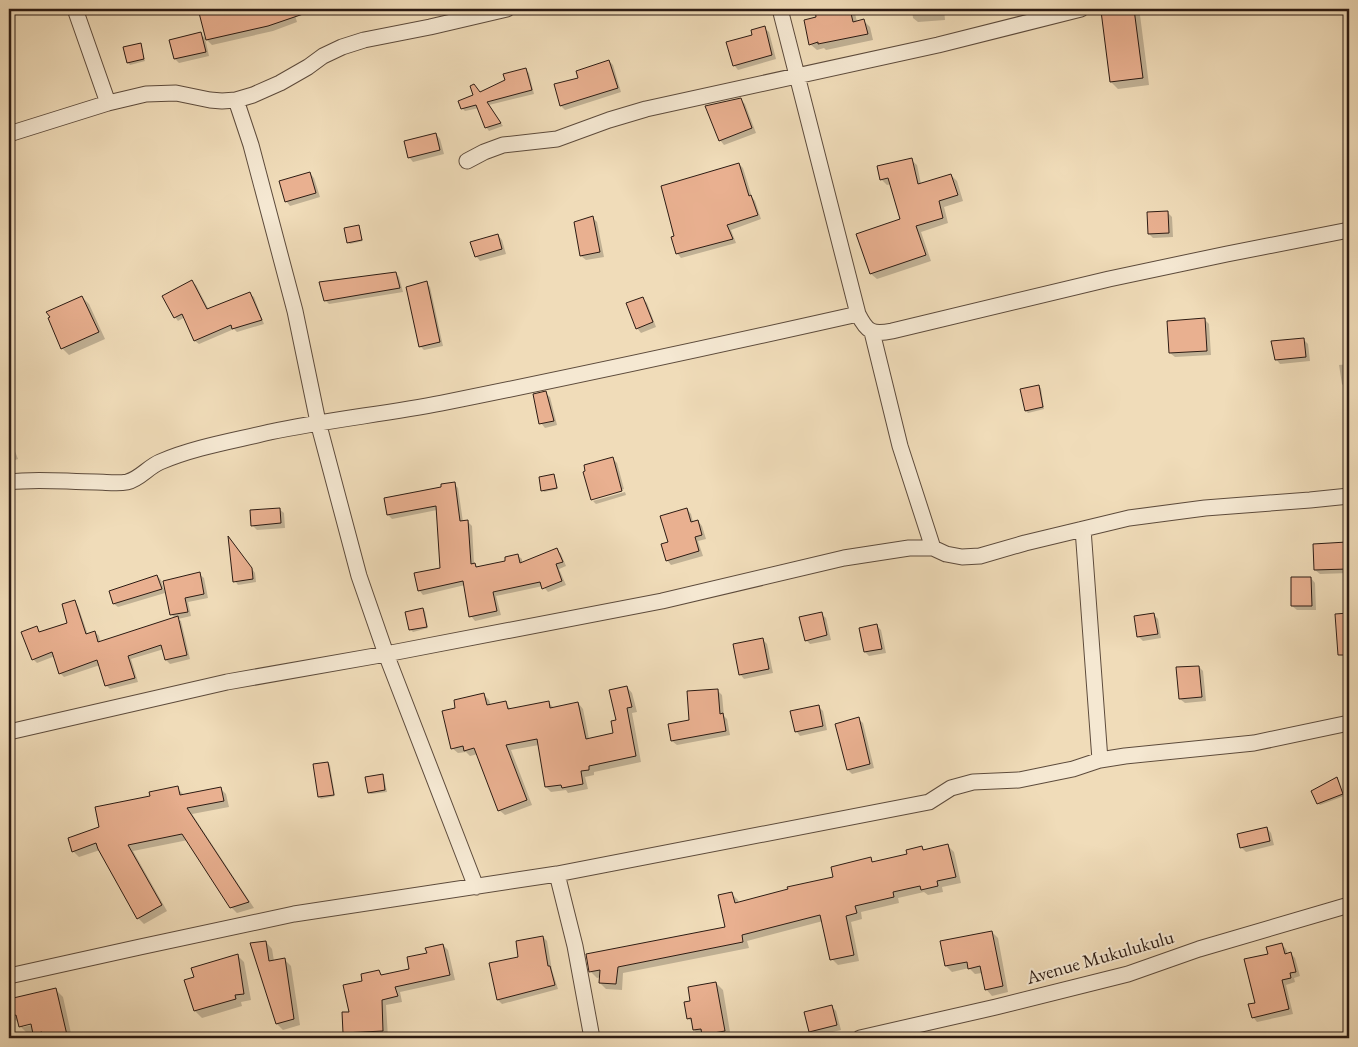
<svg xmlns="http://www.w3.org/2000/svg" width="1358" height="1047" viewBox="0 0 1358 1047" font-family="'EB Garamond',serif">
<rect width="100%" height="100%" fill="#f0dcb9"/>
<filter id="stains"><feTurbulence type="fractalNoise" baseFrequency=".004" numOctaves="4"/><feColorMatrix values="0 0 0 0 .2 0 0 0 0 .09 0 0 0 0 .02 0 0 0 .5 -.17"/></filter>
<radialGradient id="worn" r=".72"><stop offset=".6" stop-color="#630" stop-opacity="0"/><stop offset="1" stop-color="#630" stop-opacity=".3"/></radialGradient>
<path fill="#0003" fill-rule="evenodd" d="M200,9H293L297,22L273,31L212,45L207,40Z
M816,9H854L857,22L864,21L870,27L873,40L826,50L824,48L817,50L810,44L818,18Z
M912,9H944L945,20L918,22L913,18Z
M1134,9L1140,15L1149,85L1118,89L1111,82L1103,12Z
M764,28L769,32L776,59L738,70L734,65L754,36Z
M200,34L205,38L209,56L179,63L175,59Z
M140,44L145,61L130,65L128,63Z
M609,61L613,65L621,92L565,110L561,106L556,85L580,79Z
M526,70L529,73L534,94L489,105L503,126L489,131L486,127L479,108L465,111L462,108L480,93L507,81Z
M740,99L745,104L756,133L724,145L720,140Z
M436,134L440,139L444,154L413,162L409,157Z
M911,160L917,165L921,184L951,175L957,181L963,201L944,207L948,223L921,232L931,261L877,279L871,274L858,234L901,220L891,184L887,185L881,179Z
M739,164L743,168L752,197L755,201L761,219L731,230L736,243L681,258L677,253Z
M310,173L314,178L320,197L290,206L286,201Z
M1168,213L1172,217L1173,237L1153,238L1149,234Z
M592,217L597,222L604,257L586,260L581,256L575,222Z
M358,227L363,241L350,244L348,242Z
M498,235L502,240L506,254L480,261L476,256Z
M395,273L399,277L403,292L329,304L325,300Z
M192,282L196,285L209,310L250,294L254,297L264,324L237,332L234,329L199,344L195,341L185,317L178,321L175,317Z
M426,283L430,287L443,346L424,350L420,346Z
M82,297L89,304L105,339L69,355L62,348Z
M642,298L647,303L656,327L641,333L637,328Z
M1205,320L1209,324L1211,355L1175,357L1170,353Z
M1304,340L1308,344L1310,361L1280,364L1276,359Z
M1349,364V388H1346L1342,384L1339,365Z
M9,381L13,391L9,393Z
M1039,387L1041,388L1044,409L1028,413L1026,411Z
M545,393L550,397L557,425L545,428L541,423Z
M9,436L18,459L9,462Z
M612,458L617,463L624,489L593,498V501L587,472Z
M554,475L558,489L544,492L543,490Z
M454,484L458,488L463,522H468L472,526L474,564L479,568L507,562L517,555L522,559V563L557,549L561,554L566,566L559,569L566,585L548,592L543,586L496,596L501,615L475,621L471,616L465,585L423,595L419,590L441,569L437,510L392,519L388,515Z
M625,492L626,495L596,504L593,501Z
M279,509L284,513L285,528L257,530L252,525Z
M687,509L691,514L693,522L698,521L702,526L706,539L698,541L703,556L671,565L667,560L669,543Z
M230,539L255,573L256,582L238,585L235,581Z
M1349,543V573L1320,574L1315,570L1314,545Z
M199,574L204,578L208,598L188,602L191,616L178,619L181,621L190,659L170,664L166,660L164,649L131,659L138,682L110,689L106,685L100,665L64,677L60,673L55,656L37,663L33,659L36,628L40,632L68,623L74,602L78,606L88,635L95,632L99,636L100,642L175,618L172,615L164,582Z
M157,576L161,580L165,593L118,607L114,604L110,591Z
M1311,578L1315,583L1316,610H1297L1292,606Z
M423,609L425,611L428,628L413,632L411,630L407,613Z
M821,614L826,618L831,640L810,644L806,640Z
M1154,615L1158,619L1161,638L1143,641L1138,636Z
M877,626L881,630L886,653L869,656L865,652Z
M763,640L767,644L773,673L744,679L740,674Z
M1199,667L1203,671L1206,701L1185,703L1180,699Z
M627,687L632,693L637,712L632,713L641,762L594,772V775L585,777L588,789L568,793L566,790L551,792L546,787L539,745L511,750L532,805L505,815L499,810L478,754L470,756L466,752L458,753L452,748L456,709L484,695L489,700L491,706L505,702L511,710L549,703L554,708L578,703L583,709L589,739L614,734Z
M717,690L722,695L724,716L727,719L730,735L677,745L672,741Z
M818,706L823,711L827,730L800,736L796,731Z
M858,719L863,723L874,768L852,774L848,770Z
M328,763L330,765L335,796L321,799L319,797Z
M382,775L384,777L387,792L371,794L369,793Z
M1337,779L1344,796L1320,805L1318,803Z
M177,788L184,795L220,788L226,794L229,807L192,814L254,908L237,913L231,907L188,840L133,851L167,911L144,924L138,918L100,850L79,857L73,851L101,828L152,797Z
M1267,828L1271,833L1274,845L1246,852L1242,848Z
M948,846L954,852L961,883L942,887L943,892L928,895L924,892L898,898L899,903L861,912L862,919L851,922L859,961L838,965L832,959L823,921L747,941L749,948L623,973L622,990L606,989L600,983L601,977L597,978L591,972L726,928L732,894L738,900L739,903L835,878L870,859L874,863L908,855L921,847L925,851Z
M992,932L998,938L1008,992L992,996L986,989L982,973L975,974L969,968L952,972L946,966Z
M543,937L547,941L552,970L558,989L502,1004L498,1000Z
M266,942L272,949L274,961L285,960L291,966L300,1025L283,1030L277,1024Z
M443,945L448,950L455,980L400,992L402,1002L386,1005L388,1038H349L344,1033L364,982L379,972L383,976L411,969L428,954Z
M1282,945L1286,949L1288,955L1291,954L1295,958L1300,976L1294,978L1295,982L1286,985L1293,1014L1257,1022L1253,1017L1269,955Z
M237,955L244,962L251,1000L241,1002L242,1006L202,1018L195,1011V978Z
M716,983L723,990L731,1038H707L705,1036L701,1037L694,1030L693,1023L688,1018L692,1002Z
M56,990L63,997L72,1038H40L34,1031L27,1033L20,1026L19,1023L11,1016L9,1000ZM23,1024H37L23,1027Z
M832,1007L836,1011L841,1030L815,1036L810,1032Z"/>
<path fill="#e9b090" stroke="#2c1b13" d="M198,9H311L312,11L268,26L206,40Z
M815,9H850L853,22L864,19L868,34L818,44V42L809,45L804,20L816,17Z
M1118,9H1134L1143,78L1110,82L1101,11Z
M765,26L772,55L733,66L726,42L752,35L751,30Z
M201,32L206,52L174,59L169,40Z
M141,43L144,59L127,63L123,47Z
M609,60L618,88L560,106L554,84L578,78L576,71Z
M526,68L532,90L487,102L501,123L485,128L476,105L461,109L458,101L473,95L470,86L474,84L480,92L505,80L503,74Z
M741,98L752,128L719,141L705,106Z
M436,133L440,150L408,158L404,141Z
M912,158L918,184L951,174L958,195L939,201L943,218L916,226L926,255L870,274L856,234L900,219L888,178L880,180L877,166Z
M739,163L749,196L751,195L758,215L727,225L733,239L676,254L671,237L674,236L661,186Z
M310,172L316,193L285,202L279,181Z
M1168,211L1169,233L1148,234L1147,212Z
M593,216L600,252L580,256L574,222Z
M359,225L362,240L347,243L344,228Z
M498,234L502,249L475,257L470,242Z
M396,272L400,288L324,301L319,282Z
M192,280L207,309L250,292L262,320L232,329L231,325L194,341L182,314L174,318L162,296Z
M427,281L440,342L419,347L406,287Z
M82,296L99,332L61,349L48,318L50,317L46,312Z
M643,297L653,322L636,329L626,303Z
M1205,318L1207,351L1169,353L1167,321Z
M1304,338L1306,357L1275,360L1271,341Z
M1039,385L1043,407L1025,411L1020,389Z
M546,391L554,421L539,424L533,394Z
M613,457L622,491L591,500L583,472L585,471L584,465Z
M554,474L557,488L541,491L539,477Z
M455,482L460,521L468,520L471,564L475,563L476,567L505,561V557L518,554L520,563L557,548L563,562L556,564L562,581L542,589L540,582L493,592L497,611L469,617L463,581L418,591L414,573L440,568L436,506L387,515L384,498L441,487V484Z
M280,508L281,523L251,526L250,510Z
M687,508L691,522L698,520L702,535L695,537L699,551L666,561L661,544L668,542L660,516Z
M228,536L252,568L253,579L233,582Z
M1347,542L1348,569L1314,570L1313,544Z
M200,572L204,594L185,598L188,612L170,615L163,581Z
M157,575L162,589L113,604L109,591Z
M1291,577H1311L1312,606H1291Z
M75,600L86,634L95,631L98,642L178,616L187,655L165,660L161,645L128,656L135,678L105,686L97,660L59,674L52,652L32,660L21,632L37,626L39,632L67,623L62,604Z
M423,608L427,627L409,630L405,612Z
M822,612L827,635L805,641L799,617Z
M1154,613L1158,634L1137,637L1134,616Z
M1349,613V655H1338L1335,614Z
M877,624L882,649L864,652L859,628Z
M763,638L769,669L739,675L733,644Z
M1199,666L1202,697L1179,699L1176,667Z
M627,686L632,707L627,708L636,756L589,766V770L581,771L583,784L562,788L561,785L545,787L537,739L506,745L527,800L498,811L474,748L464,751L463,746L451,749L442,711L455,708L454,700L484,693L487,705L506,701L508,709L549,701L550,708L578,702L586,739L613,733L611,721L616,720L609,690Z
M718,689L720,714L723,713L726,731L671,741L668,724L689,720L687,691Z
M819,705L823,726L795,732L790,711Z
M859,717L870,764L847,770L835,724Z
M328,762L334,795L318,797L313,764Z
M383,774L385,790L368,793L365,777Z
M1337,777L1343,794L1317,804L1311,791Z
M178,786L180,795L221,787L224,801L187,808L249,902L230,908L182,834L128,845L162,905L137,919L98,849L96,843L72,852L68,838L99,827L95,807L150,796L149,792Z
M1267,827L1270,841L1240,848L1237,834Z
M948,844L956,877L937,881L938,886L921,890L920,886L893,892L894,897L855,906L857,913L846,916L854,955L830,960L820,915L742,935L743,942L618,967L616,984L599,983L600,970L589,972L586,954L725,927L718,895L732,892L735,903L788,889L787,887L833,877L831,867L871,857L872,862L907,854L906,850L922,846L923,850Z
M992,931L1003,986L985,990L980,966L968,969L967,962L945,966L940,941Z
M543,936L548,966H550L555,985L497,1000L489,963L518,957L516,941Z
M266,941L269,961L285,958L294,1019L276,1024L250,943Z
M1282,943L1285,954L1291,952L1296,972L1290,973L1291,978L1282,980L1289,1009L1252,1018L1248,1004L1255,1003L1244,959L1268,954L1266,947Z
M443,944L450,975L395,987L398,996L382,1000L383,1031L343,1033L342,1012H349L343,985L362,981L361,974L379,970L381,975L409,969L407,957L427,953L425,948Z
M238,954L244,994L235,995L236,999L194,1011L184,980L194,977L191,968Z
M716,982L725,1031L702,1035L701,1029L693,1030L691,1018L687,1019L684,1002L690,1001L688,987Z
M56,988L67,1035L44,1038L42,1032L33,1034L31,1024L19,1027L16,1015L9,1017V999Z
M832,1005L837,1025L809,1032L804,1012Z"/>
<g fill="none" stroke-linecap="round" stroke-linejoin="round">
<g stroke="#5d4b3c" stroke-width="17">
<path id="minor" d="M75,9L108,103
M780,9L858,314C867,332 872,335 892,331L1109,279L1227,254L1349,230
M236,100L251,145L295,311L318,422L359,576L386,654L476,887
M9,134L108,103L146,94L176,93L210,100L222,101L236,100L253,95L280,83L308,67L323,56L342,47L364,40L430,27L507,9
M467,161L484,152L503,145L557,139L609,120L646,109L938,45L1081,9
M872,332L900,446L933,548
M9,482C38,478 67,482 96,482C106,482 117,484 127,482C140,479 148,467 160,462C195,447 233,441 270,432C327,420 385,414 442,403C581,375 720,345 858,314
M1083,529L1100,760
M9,732L227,682L386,654L662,601L844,558L909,548H933L946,554L962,557L980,556L1025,543L1129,518L1205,508L1310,500L1349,496
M557,874L575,946L592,1038
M9,976L140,947L294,914L557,874L929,802L951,788L973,782L1019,780L1073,769L1100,760L1125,756L1254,743L1349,723
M860,1038L996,1007L1128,974L1199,949L1349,905"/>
</g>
<use href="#minor" stroke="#f5e8d2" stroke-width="15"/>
</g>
<g text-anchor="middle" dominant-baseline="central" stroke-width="4" stroke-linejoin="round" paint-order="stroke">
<g font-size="19" fill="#2c1b13" stroke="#f5e8d2">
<text transform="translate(1100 957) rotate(-16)">Avenue Mukulukulu</text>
</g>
</g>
<rect width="1358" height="1047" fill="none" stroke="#f0dcb9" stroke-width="30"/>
<rect x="10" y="10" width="1338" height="1027" fill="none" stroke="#2c1b13" stroke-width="2.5"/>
<rect x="15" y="15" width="1328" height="1017" fill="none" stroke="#2c1b13"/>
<rect width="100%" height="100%" filter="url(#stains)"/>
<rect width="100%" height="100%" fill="url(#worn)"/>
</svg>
